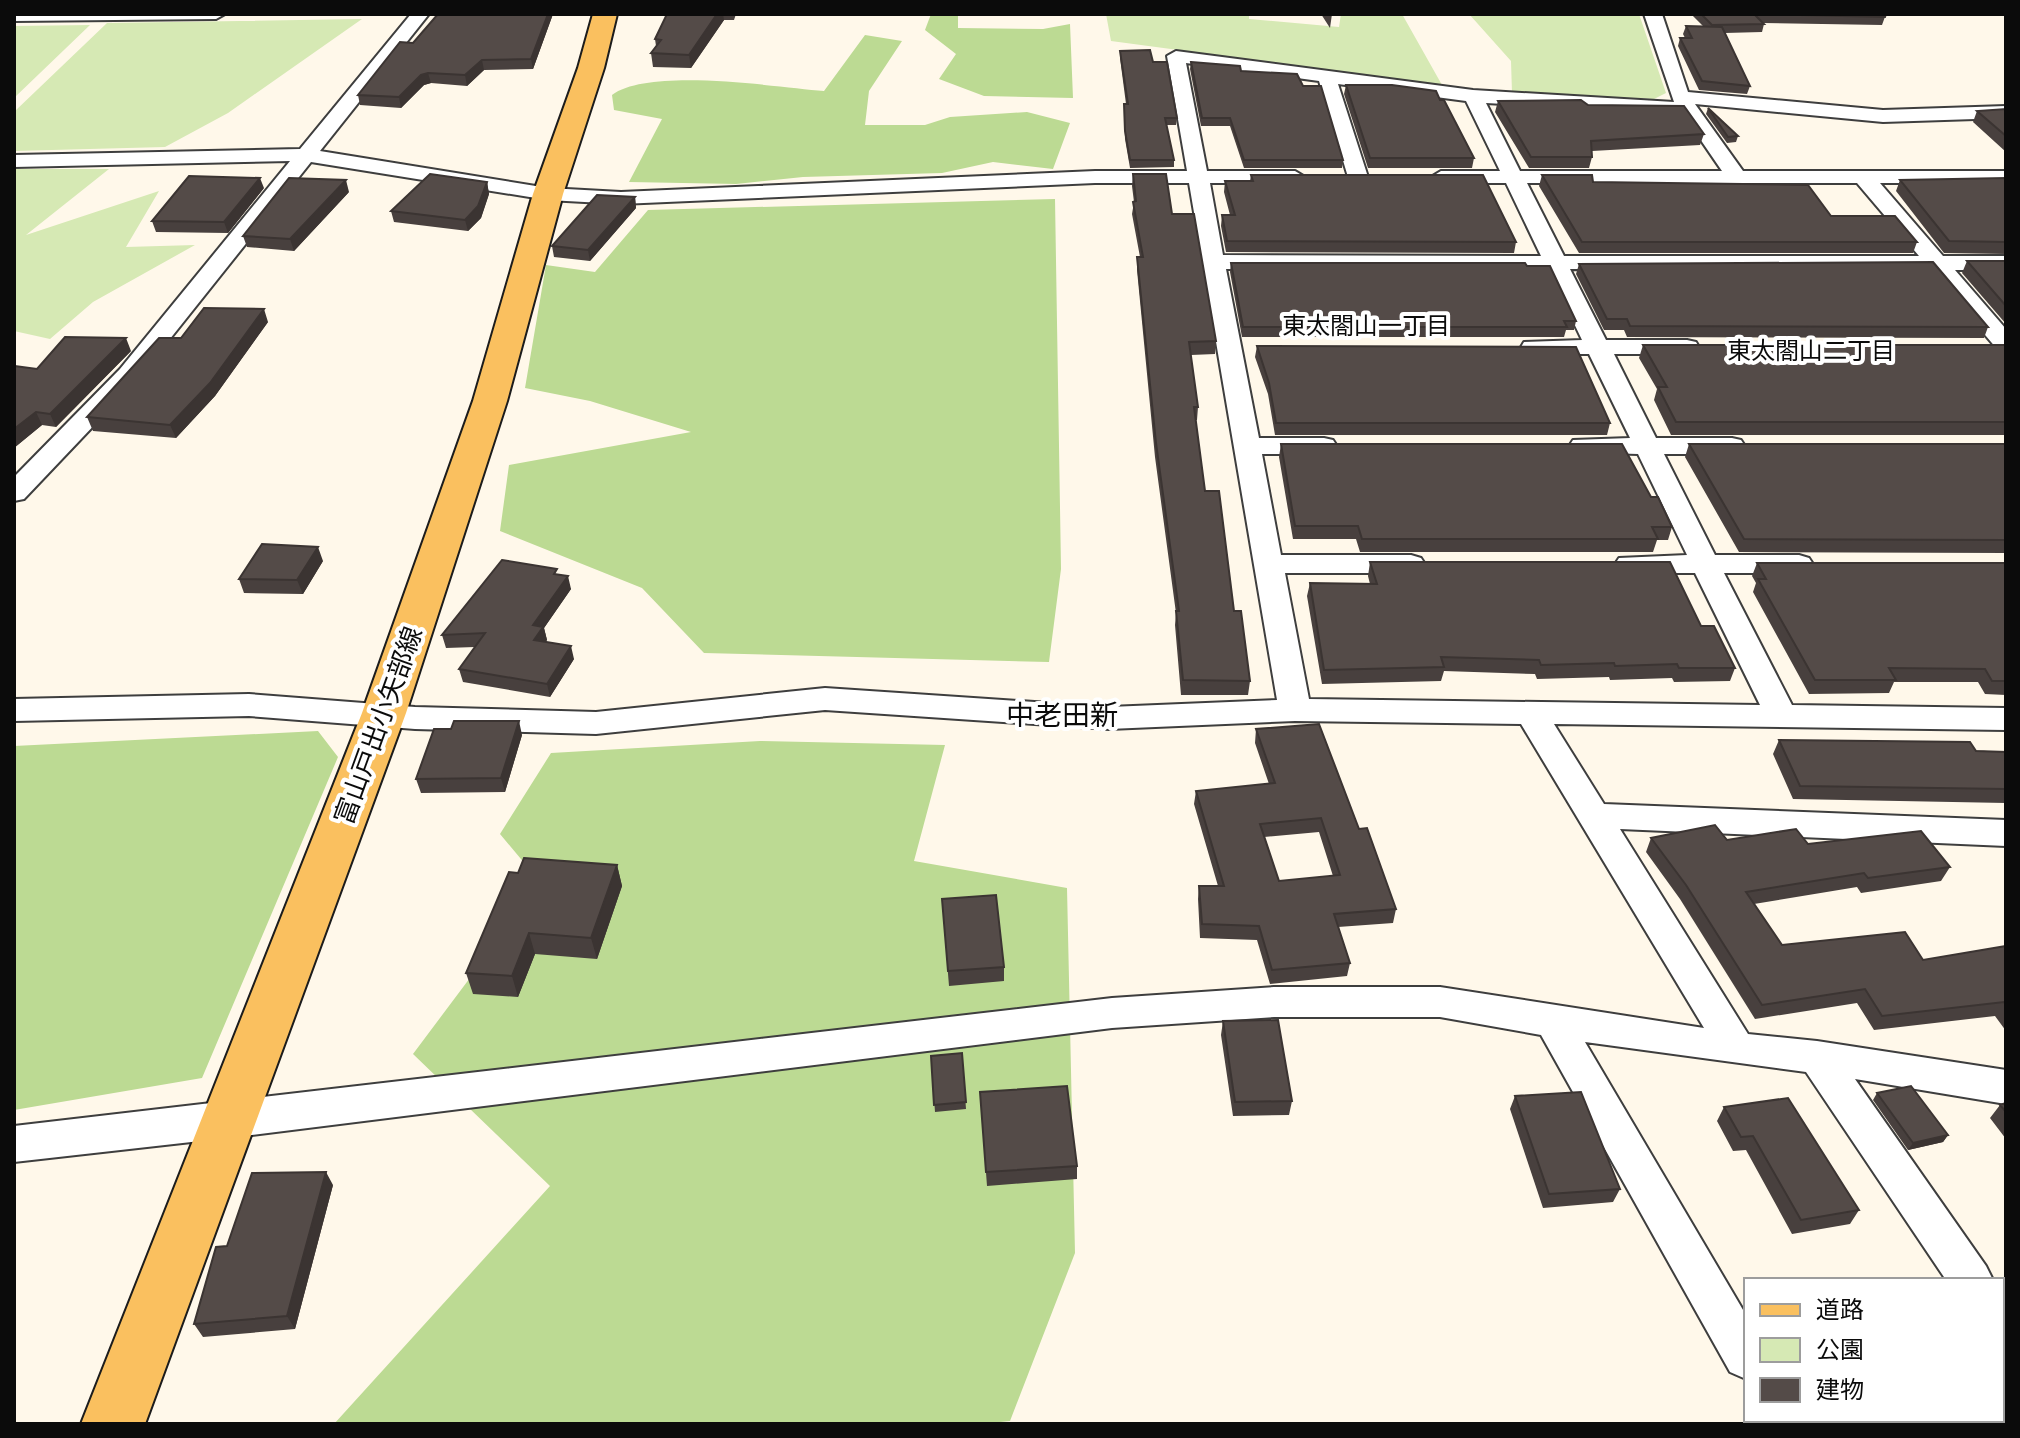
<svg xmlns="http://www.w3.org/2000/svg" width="2020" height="1438" viewBox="0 0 2020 1438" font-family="'Playfair Display','Noto Sans JP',serif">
<rect width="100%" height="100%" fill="#fff8ea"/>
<path fill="#d6e9b4" d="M1106,14H1249V19L1339,27L1341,14H1402L1442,85L1111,41Z
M1469,14H1639L1666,93L1654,99L1512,93L1511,61Z
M362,19L228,113L165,147L14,151V112L107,23Z
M90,25L14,98V26Z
M14,169H109L26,235L159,191L126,247L195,245L93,302L50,339L14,331Z"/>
<path fill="#bcda93" d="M931,14H958V28L1043,29L1070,24L1073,98L984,96L939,79L956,54L925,30Z
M865,35L902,41L869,91L865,125H925L950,117L1027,112L1070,123L1053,169L993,162L942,173L803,177L736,184L629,182L662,119L614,110L612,95C650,67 775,87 824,91Z
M1055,199L1061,569L1049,662L704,653L642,588L500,531L509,465L691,432L590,401L525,388L546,265L595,272L648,210Z
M318,731L338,757L202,1078L14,1110V746Z
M760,741L945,745L914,861L1067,888L1075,1253L1010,1421L982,1424H334L550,1186L413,1054L541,883L500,834L551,753Z"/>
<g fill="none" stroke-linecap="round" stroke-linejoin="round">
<g stroke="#3e3e3e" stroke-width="4">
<path id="minor" d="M14,14H225L216,19L14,21Z
M411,14H429L320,151L548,188L621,192L1095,171H1187L1167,56L1176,51L1473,90L1674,102L1644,14H1662L1688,92L1883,110L2006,106V118L1883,122L1695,104L1743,171H2006V183H1880L1943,256H2006V270H1955L2006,329V351L1997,349L1930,270L1570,269L1606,340H1687L1696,342L1699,347L1696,352L1687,354H1614L1656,438H1732L1741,440L1745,446L1741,452L1732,454H1664L1715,555H1799L1809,558L1813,564L1809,570L1799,573H1724L1792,705L2006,708V730L1554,724L1604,804L2006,820V846L1620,829L1748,1034L1817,1041L2006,1070V1104L1855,1079L1986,1266L1993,1280H1946L1806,1072L1585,1042L1746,1315V1379L1730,1372L1541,1035L1440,1017H1274L1112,1028L227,1138L14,1162V1126L1112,998L1274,987H1440L1704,1028L1521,724L1295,721L1109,729L825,710L596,734L415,729L249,716L14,721V699L249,694L415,707L596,712L825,688L1109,707L1277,700L1189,183H1095L621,204L548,200L311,162L138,379L24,499L14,501V477L120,369L290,161L14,167V155L300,149ZM1186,63L1319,81L1348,177L1358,183L1368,177L1338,84L1466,101L1500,171H1441L1431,177L1441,183H1506L1541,256L1223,255L1210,183H1295L1305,177L1295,171H1207ZM1486,103L1683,114L1722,171H1520ZM1527,183H1857L1919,256H1564ZM1226,269H1548L1582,340L1524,342L1521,347L1524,352L1533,354H1589L1630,438L1573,440L1569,446L1573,452L1638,454L1687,555L1619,558L1615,564L1619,570L1629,573H1695L1760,705L1309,699L1285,573H1411L1421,570L1425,564L1421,558L1411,555H1281L1262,454H1324L1333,452L1337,446L1333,440L1324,438H1259Z
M2002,1304L2006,1305V1352L2002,1351Z
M1759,1420H1806L1807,1424H1760Z"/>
</g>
<g stroke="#1c1c1c" stroke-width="4">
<path id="primary" d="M593,14H617L604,68L563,194L507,401L406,713L145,1424H81L362,713L473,401L533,194L578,68Z"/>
</g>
<use href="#minor" fill="#fff" fill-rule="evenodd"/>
<use href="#primary" fill="#fac05f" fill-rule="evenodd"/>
</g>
<path fill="#48403e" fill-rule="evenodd" d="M553,14L533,69L484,70L467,86L431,83L424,85L401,108L360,105L358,95L413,43Z
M667,14H736L734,20H724L691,68L653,67L651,53L656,46L655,39Z
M1321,14H1332L1330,28Z
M1691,14H1886L1882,25L1763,23L1764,24L1762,32L1725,33L1750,86L1747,94L1699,90L1678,46L1680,38H1685L1683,34L1686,26H1703Z
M1120,51L1153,62L1177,118L1176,125H1166L1174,160V167L1130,168L1125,139L1124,111V104H1126L1120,58Z
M1191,62L1241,71L1303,86L1343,160L1342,168H1244L1230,126H1201L1190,69Z
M1346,85L1440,100L1474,158L1472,168H1368L1344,94Z
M1498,101L1588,105L1704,134L1700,145L1592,151V157L1589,168H1529L1495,112Z
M1708,108L1738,136L1736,142L1727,143L1706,114Z
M2006,109V152L1973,122L1977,111Z
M1133,174L1172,214L1216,341L1215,354L1191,355L1198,407L1197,420H1196L1205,491L1250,681L1248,695H1181L1175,625L1176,613L1155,457L1137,270V257H1140L1132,214L1134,202L1132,186Z
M1251,175L1516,242L1514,253L1226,252L1221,226L1222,215H1230L1224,192L1225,181H1250Z
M1542,175L1831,216L1917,242L1913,253H1579L1539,186Z
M2006,178V254L1944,253L1896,191L1900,180Z
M487,182L489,194L481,218L468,231L394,222L391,211Z
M264,188L228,233L156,232L152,221Z
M349,192L294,251L247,247L243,236Z
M635,197L636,208L590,261L554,257L552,246Z
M1967,261H2006V324L1962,273Z
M1231,263L1527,266L1576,321L1574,330H1566L1564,337H1242L1230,272Z
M1579,264L1988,327L1984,338L1627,337L1624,330H1604L1576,274Z
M268,322L215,396L176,438L93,431L87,417L181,338Z
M1643,345H2006V435H1671L1654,400L1657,389L1639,358Z
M1257,346L1610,423L1607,435H1275L1268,394L1255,357Z
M131,351L56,427L42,425L14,448V366L37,369Z
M1281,444L1651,497L1672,527L1668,540H1657L1653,552H1360L1356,539H1293L1279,457Z
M1689,444H2006V553L1739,552L1685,457Z
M323,561L303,594L244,593L239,579Z
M1370,562L1701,626L1735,668L1730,681L1674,682L1672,678L1610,680L1609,677L1537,679L1535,674L1444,671L1441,681L1322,684L1307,596L1310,583L1370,584L1368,576Z
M1757,563H2006V695L1985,694L1978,682H1894L1889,693L1809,694L1753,592L1756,583L1752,576Z
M558,574L571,589L544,628L547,640L545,642L574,659L550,697L463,682L459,669L475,647L446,648L442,635Z
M1256,729L1359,829L1396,909L1393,923L1338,927L1350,963L1347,976L1270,984L1257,940L1200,938L1198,899L1199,886H1218L1194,804L1196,791L1269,784L1255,743ZM1319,832L1333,876L1279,881L1264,837Z
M522,735L505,792L421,793L416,779Z
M1779,740L2006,752V803L1793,799L1773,754Z
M1651,838L1808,844L1950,867L1941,881L1861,893L1857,887L1754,904L1782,945L1923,960L2006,946V1031L1995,1016L1874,1030L1857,1003L1755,1019L1680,899L1646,852Z
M617,865L622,886L597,959L535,954L518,997L473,994L466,973L518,873Z
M942,899L1004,967V981L949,986Z
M1223,1021L1292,1101L1289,1115L1233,1116L1221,1035Z
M962,1053L966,1109L935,1112L931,1056Z
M980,1092L1077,1166V1179L987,1186Z
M1877,1093L1948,1135L1943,1142L1908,1150L1873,1100Z
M1515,1096L1620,1189L1613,1202L1543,1208L1510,1109Z
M2006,1103V1139L1990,1118L2000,1105Z
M1724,1107L1859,1210L1850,1224L1792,1234L1746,1150L1733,1151L1717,1121Z
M333,1185L295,1329L203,1337L194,1324L227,1246Z
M1921,1420H2002L2006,1424H1923Z"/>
<path fill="#3b3432" d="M548,14H553L533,69L531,59Z
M717,14H723L724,20L691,68L689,55Z
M482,60L484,70L467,86L465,75Z
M428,73L431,83L424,85L401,108L399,97L421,75Z
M260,178L264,188L228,233L224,222Z
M346,180L349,192L294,251L290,239Z
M487,182L489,194L481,218L468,231L465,220Z
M635,197L636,208L590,261L588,250Z
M264,309L268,322L215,396L176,438L170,425Z
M126,338L131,351L56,427L50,414Z
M36,412L42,425L14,448V429Z
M318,547L323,561L303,594L297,580Z
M568,576L571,589L544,628L547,640L538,653L534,640L533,625Z
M571,646L574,659L550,697L547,684Z
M519,721L522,735L505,792L501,778Z
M617,865L622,886L597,959L591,938Z
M529,933L535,954L518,997L512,976Z
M1948,1135L1943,1142L1908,1150L1913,1143Z
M326,1172L333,1185L295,1329L287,1316Z"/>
<path fill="#544b48" stroke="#3b3432" stroke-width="2" fill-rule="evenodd" d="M438,14H548L531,59L482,60L465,75L428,73L421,75L399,97L358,95L400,42L413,43Z
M667,14H717L689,55L651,53L661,40L655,39Z
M1701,14H1886L1885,17L1754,14L1764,24L1712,25Z
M1686,26L1722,27L1750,86L1702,81L1680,38H1692Z
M1150,50L1153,62H1167L1177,118H1165L1174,160H1130L1125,131L1124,104H1128L1120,51Z
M1191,62L1240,66L1241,71L1297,74L1303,86H1321L1343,160H1244L1230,118H1202Z
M1346,85H1392L1436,91L1440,100H1444L1474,158H1370Z
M1581,100L1588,105L1684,106L1704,134L1591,141L1592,157H1531L1498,101Z
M1708,108L1738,136L1728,137Z
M2006,109V136L1977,111Z
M430,174L487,182L478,206L465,220L391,211Z
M1133,174H1166L1172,214H1194L1216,341L1189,342L1198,407H1194L1205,491H1219L1234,611H1241L1250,681L1183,680L1176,611H1179L1156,443L1137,257H1143L1133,202L1136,201Z
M1251,175H1483L1516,242L1227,241L1222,215H1235L1225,181H1253Z
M1542,175H1592L1593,182L1808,185L1831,216H1895L1917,242H1582Z
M189,176L260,178L224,222L152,221Z
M289,178L346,180L290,239L243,236Z
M2006,178V242L1949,241L1900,180Z
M597,195L635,197L588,250L552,246Z
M1967,261H2006V306Z
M1933,262L1988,327L1630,326L1627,319H1607L1579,264Z
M1231,263H1525L1527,266H1550L1576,321H1564L1567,327H1243Z
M204,308L264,309L210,383L170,425L87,417L159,338H181Z
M65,337L126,338L50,414L36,412L14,429V366L37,369Z
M1643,345H2006V422H1676L1658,387H1667Z
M1257,346L1576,347L1610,423H1276L1269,383Z
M1281,444H1622L1651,497H1658L1672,527H1652L1658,539H1362L1358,526H1295Z
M1689,444H2006V540L1744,539Z
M262,544L318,547L297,580L239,579Z
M502,560L557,569L554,574L568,576L533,625L543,627L534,640L571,646L547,684L459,669L485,633L442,635Z
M1370,562H1670L1701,626H1714L1735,668H1679L1677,664L1615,666L1614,663L1541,665L1539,660L1441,657L1444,667L1324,670L1310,583L1377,584Z
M1757,563H2006V681H1992L1985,669L1889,668L1896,680H1815L1758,579H1766Z
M454,721H519L501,778L416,779L434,729H451Z
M1319,724L1359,829L1367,828L1396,909L1334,914L1350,963L1272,970L1259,926L1202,924L1199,886H1224L1196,791L1275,783L1256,729ZM1321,818L1340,875L1279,881L1260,824Z
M1779,740L1970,742L1976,751L2006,752V789L1800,786Z
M1715,825L1727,840L1796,829L1808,844L1921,831L1950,867L1868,878L1864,873L1746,892L1782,945L1905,932L1923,960L2006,946V1005L2004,1002L1882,1016L1865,989L1762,1005L1686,885L1651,838Z
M524,858L617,865L591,938L529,933L512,976L466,973L509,872L518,873Z
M996,895L1004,967L948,971L942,899Z
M1278,1020L1292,1101L1235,1102L1223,1021Z
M962,1053L966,1102L934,1105L931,1056Z
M1067,1086L1077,1166L986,1172L980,1092Z
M1911,1086L1948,1135L1913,1143L1877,1093Z
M1581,1092L1620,1189L1549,1194L1515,1096Z
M1788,1098L1859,1210L1801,1220L1753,1136L1741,1137L1724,1107Z
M2006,1103V1112L2000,1105Z
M326,1172L287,1316L194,1324L216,1247L227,1246L252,1173Z
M2005,1376L2006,1424H1940L1938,1420H2002V1377Z"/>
<g text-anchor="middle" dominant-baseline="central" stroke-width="8" stroke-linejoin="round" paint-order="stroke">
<g font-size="24" fill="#0b0b0b" stroke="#fff">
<text x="1366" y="324">東太閤山一丁目</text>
<text x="1811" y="349">東太閤山二丁目</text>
</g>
<g font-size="26" fill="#0b0b0b" stroke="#fff">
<text transform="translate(377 725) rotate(-70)">富山戸出小矢部線</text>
</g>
<g font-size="28" fill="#0b0b0b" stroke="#fff">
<text x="1062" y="713">中老田新</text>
</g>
</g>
<rect width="2020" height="1438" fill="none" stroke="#0b0b0b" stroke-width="32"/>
<rect x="1744" y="1278" width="260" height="144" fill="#ffffff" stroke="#9d9d9d" stroke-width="2"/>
<rect x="1760" y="1304" width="40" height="12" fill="#fac05f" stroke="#9d9d9d" stroke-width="2"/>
<text x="1816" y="1318" font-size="24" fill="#0b0b0b">道路</text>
<rect x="1760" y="1338" width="40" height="24" fill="#d6e9b4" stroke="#9d9d9d" stroke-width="2"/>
<text x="1816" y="1358" font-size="24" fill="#0b0b0b">公園</text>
<rect x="1760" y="1378" width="40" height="24" fill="#544b48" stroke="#9d9d9d" stroke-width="2"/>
<text x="1816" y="1398" font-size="24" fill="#0b0b0b">建物</text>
</svg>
